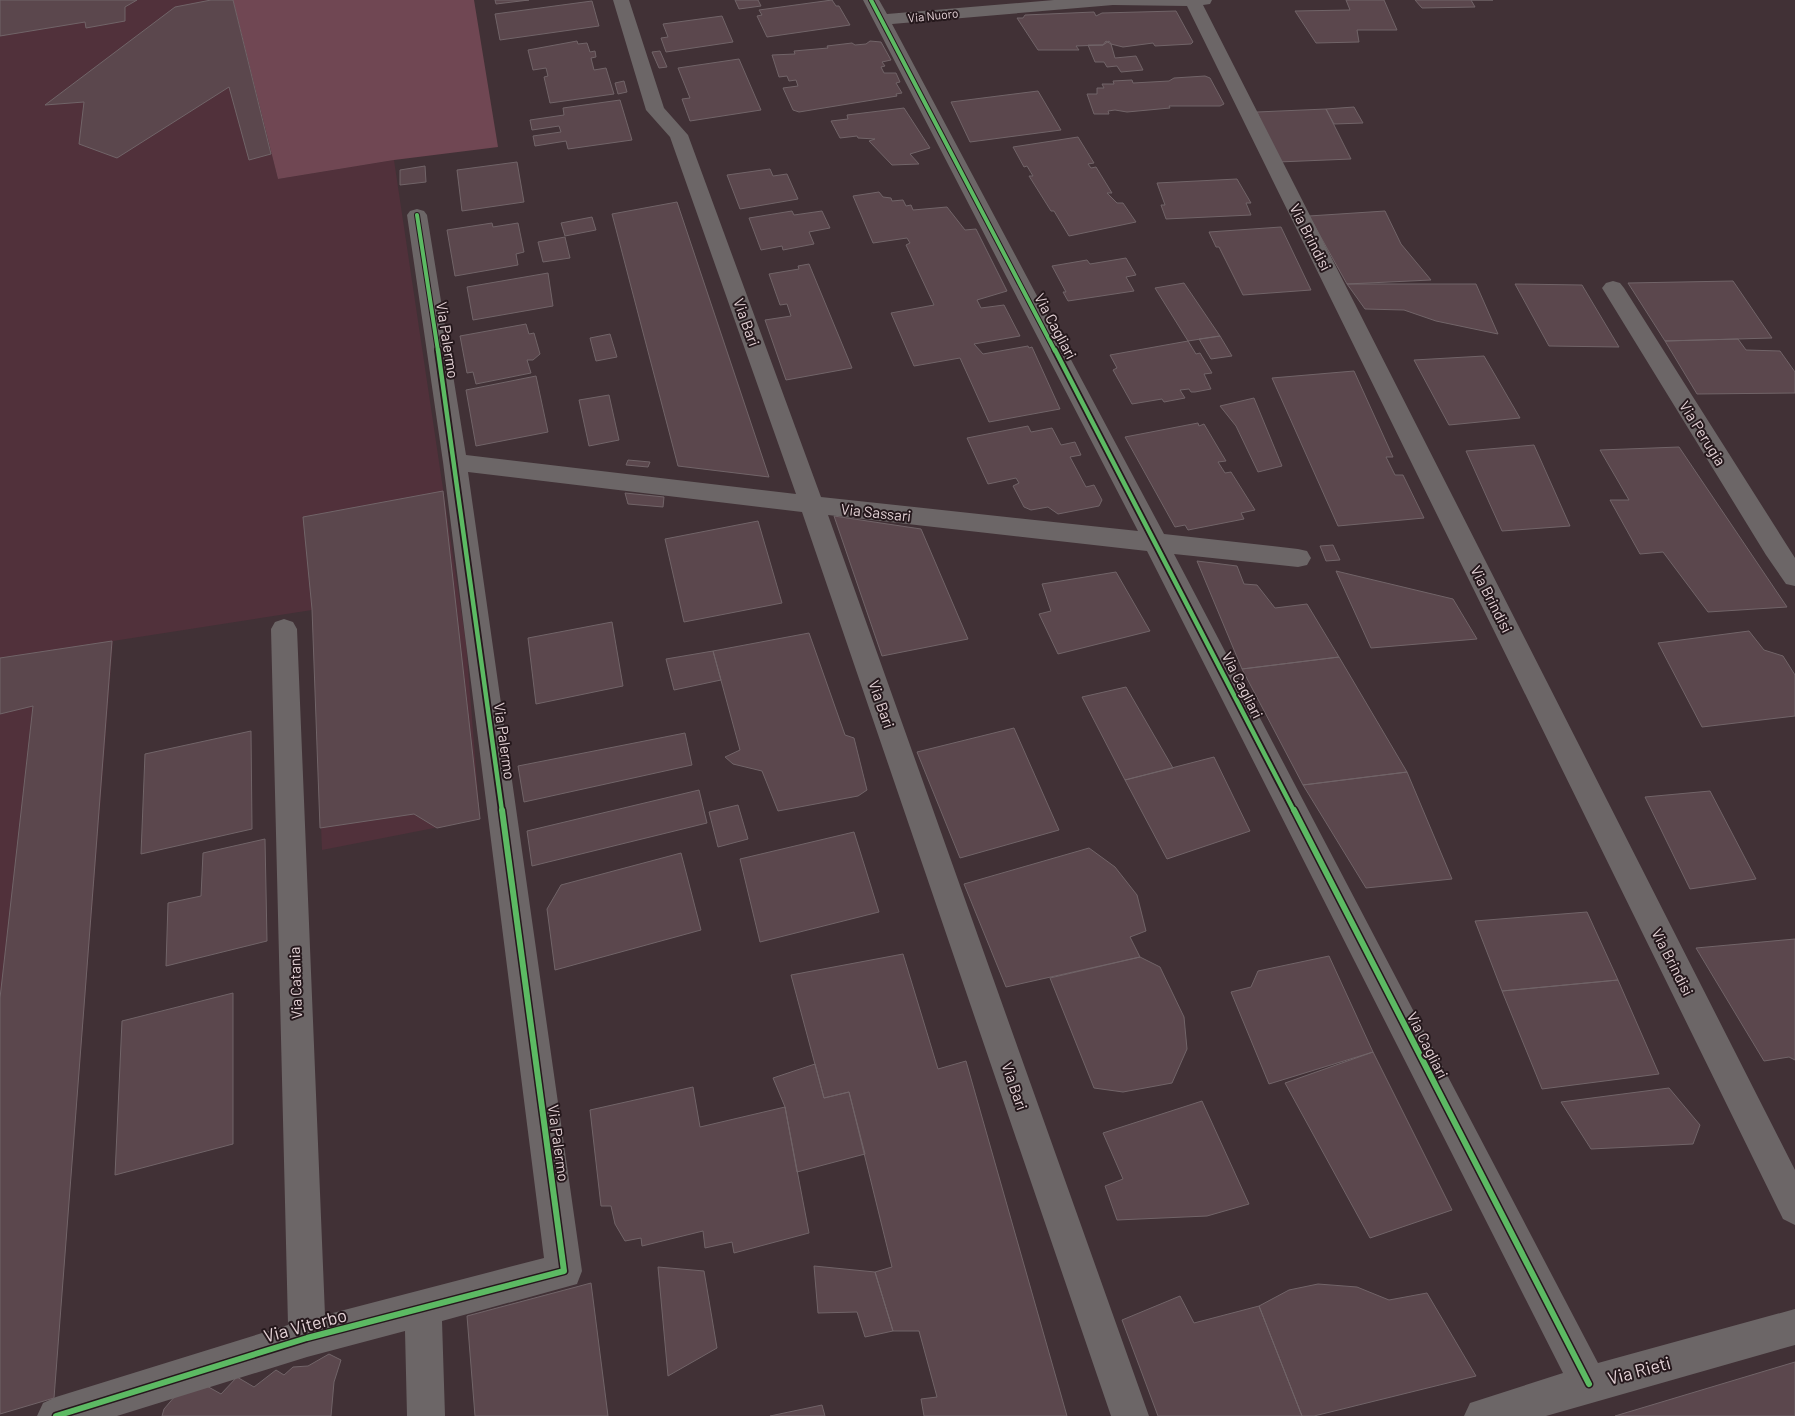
<svg xmlns="http://www.w3.org/2000/svg" width="1795" height="1416" viewBox="0 0 1795 1416" font-family="Barlow,sans-serif">
<rect width="100%" height="100%" fill="#413136"/>
<path fill="#51313b" d="M0,0H233L278,179L394,160L466,643L480,819L322,850L312,610L113,641L54,1398L0,1414Z"/>
<path fill="#704753" d="M233,0H474L498,147L394,160L278,179Z"/>
<path fill="#5b474d" stroke="#716468" d="M0,0H137L125,7V21L86,28L85,22L0,36Z
M211,0H233L271,154L249,160L229,87L117,158L79,144L84,102L45,105L175,7Z
M495,0H529L496,4Z
M735,0H758L761,6L739,9Z
M832,0L836,6H839L850,25L767,37L757,16L762,15L759,10Z
M1346,0H1384L1397,30H1357L1359,42L1316,43L1295,11L1350,10Z
M1415,0H1493H1471L1475,7L1422,8Z
M592,1L599,26L500,40L495,14Z
M1176,11L1193,42L1191,44L1155,46L1153,43L1123,47L1111,44L1109,41L1103,45L1076,46L1079,50H1038L1017,18H1023L1025,15L1094,12L1096,16L1102,13Z
M722,16L733,42L666,52L661,38L668,37L663,24Z
M577,41L578,44L587,43L590,52L595,51L596,57L591,58L594,70L606,68L614,94L550,103L544,77L548,76L546,68L533,70L528,50Z
M870,41L881,42L891,60L882,62L885,66L881,67L884,73H896L900,82L896,83L902,93L896,94L897,96L799,112L793,110L783,88L798,86L796,80L789,81L787,76L779,77L772,55L795,54L794,51L828,48L827,46L852,43L855,45L866,44Z
M1106,41L1111,44L1115,58L1136,56L1143,70L1121,72L1117,66L1107,67L1104,62H1095L1088,45H1103Z
M660,51L667,67L659,68L652,52Z
M739,59L761,110L690,121L682,99L690,98L678,68Z
M1205,76L1210,78L1224,104L1220,106H1169L1170,108L1127,112L1115,110L1108,111L1109,114H1094L1087,94H1097V88H1104L1102,84H1114L1113,81L1132,80L1133,83L1169,81L1174,78Z
M624,81L627,92L618,94L615,83Z
M1038,91L1061,130L970,142L951,102Z
M620,100L632,140L568,149L566,141L535,146L533,136L561,132L559,126L532,130L530,120L564,115L563,108Z
M1354,107L1363,123L1334,124L1326,109Z
M904,108L930,148L910,154L919,164L892,165L869,141L875,139L858,138L857,136L840,138L831,121L848,119L847,115Z
M1326,109L1351,159L1278,162L1257,112Z
M1078,137L1094,163L1088,164L1091,168L1096,167L1112,193H1107L1117,203H1123L1136,222L1069,236L1054,211H1051L1029,176H1033L1027,166L1024,167L1013,147Z
M517,162L524,202L462,211L457,170Z
M425,166L426,182L400,185V170Z
M770,169L773,176L787,174L798,199L740,209L727,175Z
M1237,179L1251,203H1246L1251,215L1166,219L1161,205H1165L1157,183Z
M879,192L883,197L891,198L892,201L903,200L906,206L911,205L913,210L947,207L965,230L976,229L1007,291L977,300L981,308L1004,305L1020,336L974,344L983,354L1028,346L1029,348L1032,347L1060,409L989,422L960,358L914,366L891,313L934,305L906,245L910,243L907,238L873,243L853,196Z
M677,202L769,477L678,466L612,214Z
M792,211L794,215L822,211L830,228L809,232L814,244L783,250L782,246L761,250L749,218Z
M1385,211L1401,244L1431,280L1347,284L1309,216Z
M592,217L596,230L565,236L561,223Z
M492,223L493,227L518,223L524,252L516,254L518,265L455,276L447,230Z
M1281,227L1311,290L1243,295L1219,247H1216L1209,232Z
M565,237L570,258L543,262L538,242Z
M1126,258L1136,275L1126,277L1134,291L1068,301L1063,292H1066L1052,266L1087,260L1090,264Z
M809,264L852,368L786,380L765,320L791,316L787,304L780,305L769,274L799,269L798,266Z
M548,273L553,306L473,320L467,287Z
M1733,281L1772,338L1665,341L1628,283Z
M1184,283L1220,336L1188,341L1155,288Z
M1347,284H1476L1498,334L1436,321L1404,310L1365,309Z
M1515,284L1582,285L1619,347L1549,346Z
M526,324L529,334L534,333L540,354L533,360H527L531,373L476,384L473,372L467,373L460,336Z
M610,334L617,357L596,361L590,338Z
M1220,336L1232,356L1211,359L1199,339Z
M1738,339L1746,350L1780,351L1795,372V393L1697,394L1665,341Z
M1188,341L1196,354L1200,353L1212,373L1204,374L1211,389L1195,392H1191L1189,389L1180,390L1185,398L1164,402L1162,399L1132,404L1113,370L1117,368L1110,355Z
M1484,356L1520,418L1449,425L1414,360Z
M1354,371L1393,457H1386L1395,475H1403L1424,518L1338,526L1272,378Z
M536,376L548,432L476,446L466,390Z
M609,395L619,440L589,446L579,400Z
M1254,398L1282,466L1258,472L1236,426L1220,406Z
M1198,423L1199,426L1204,424L1226,461L1218,462L1225,473L1231,472L1255,510L1241,513L1244,519L1188,530L1185,525L1175,527L1125,437Z
M1028,426L1031,432L1052,428L1061,445L1075,442L1081,455L1070,457L1086,487L1094,485L1102,500L1099,506L1058,514L1048,507L1031,510L1024,507L1013,486L1019,483L1016,478L988,484L967,438Z
M1534,445L1570,526L1502,531L1466,451Z
M1679,447L1787,607L1708,612L1663,552L1640,554L1610,500H1629L1600,450Z
M628,460L650,462L648,467L626,465Z
M443,491L480,819L437,828L414,814L320,828L312,609L303,517Z
M625,493L664,497L663,507L628,504Z
M834,516L921,529L968,639L882,656Z
M758,521L782,603L684,622L665,539Z
M1333,545L1340,560L1326,561L1320,546Z
M1197,561L1237,566L1244,584L1257,585L1275,608L1307,604L1339,657L1242,669Z
M1336,571L1453,599L1477,639L1371,648Z
M1116,572L1150,631L1058,654L1039,614L1051,611L1042,584Z
M612,622L623,686L536,704L528,638Z
M1749,631L1764,650L1783,656L1795,675V716L1702,727L1658,643Z
M809,633L845,735L854,738L867,790L858,796L778,811L762,771L733,764L725,757L740,750L713,651Z
M112,641L54,1398L0,1414V998L33,706L0,714V658Z
M713,651L721,680L674,690L666,659Z
M1339,657L1407,772L1303,785L1242,669Z
M1126,687L1173,768L1125,780L1082,697Z
M1014,728L1059,830L960,858L917,752Z
M251,731L252,829L141,854L145,754Z
M685,733L692,765L524,802L518,766Z
M1214,757L1250,831L1167,859L1125,780Z
M1407,772L1452,879L1366,888L1303,785Z
M699,790L707,823L532,866L527,831Z
M1710,791L1756,879L1690,889L1645,797Z
M738,805L748,839L718,847L709,812Z
M854,832L879,912L760,942L740,859Z
M265,839L267,941L166,966L168,903L201,896L203,853Z
M1089,848L1115,867L1137,895L1146,931L1130,937L1140,957L1006,987L964,884Z
M681,853L701,930L555,970L547,909L561,885Z
M1587,912L1618,980L1502,991L1475,921Z
M1795,939V1060L1789,1057L1764,1061L1696,948Z
M903,954L938,1069L966,1061L1067,1416H924L921,1399L937,1397L919,1331H893L875,1272L892,1267L849,1092L824,1098L791,975Z
M1329,956L1373,1052L1269,1084L1231,992L1251,987L1258,971Z
M1140,957L1160,967L1184,1017L1187,1049L1172,1083L1123,1092L1094,1088L1050,978Z
M1618,980L1659,1074L1542,1089L1502,991Z
M233,993V1144L115,1175L122,1021Z
M1373,1052L1452,1210L1370,1238L1285,1083Z
M815,1064L824,1098L849,1092L865,1154L797,1172L785,1107L773,1078Z
M693,1087L700,1127L785,1107L809,1233L734,1253L732,1242L705,1248L703,1231L642,1246L641,1238L625,1241L615,1224L611,1206H601L590,1110Z
M1669,1088L1700,1125L1693,1144L1591,1149L1561,1102Z
M1202,1101L1249,1204L1207,1216L1117,1220L1105,1186L1123,1179L1103,1133Z
M814,1266L875,1272L893,1331L865,1337L857,1312L818,1313Z
M658,1267L704,1271L717,1348L668,1376Z
M591,1283L608,1416H475L467,1316Z
M1318,1284L1357,1287L1389,1300L1427,1293L1476,1376L1314,1416H1302L1259,1306L1289,1290Z
M1180,1296L1194,1323L1259,1306L1302,1416H1158L1122,1320Z
M329,1354L341,1360L334,1382L331,1416H162L164,1409L182,1388L205,1385L221,1394L237,1377L254,1387L276,1370L284,1375L293,1367L308,1366Z
M1795,1362V1416H1615Z
M822,1405L825,1416H770Z"/>
<g fill="none" stroke-linecap="round" stroke-linejoin="round">
<path fill="#6c6667" fill-rule="evenodd" d="M613,0H629L664,108L688,135L821,497L1138,531L863,0H879L887,14L1054,0H1212L1210,4L1203,5L1795,1170V1225L1783,1219L1187,6L1113,5L892,24L1164,534L1298,549L1307,551L1311,558L1307,565L1298,567L1174,554L1598,1363L1795,1309V1345L1546,1416H1464L1470,1403L1563,1373L1147,551L828,515L1149,1416H1111L802,512L468,472L582,1271L577,1284L442,1321L445,1416H407L405,1331L307,1357L117,1416H37L43,1403L56,1397L288,1325L271,629L275,622L284,619L293,622L297,629L325,1315L544,1258L443,462L407,215L410,211L417,209L424,211L427,215L466,455L796,494L670,137L646,110Z
M1613,281L1620,283L1624,288L1795,558V586L1786,584L1766,555L1602,288L1606,283Z"/>
<g stroke="#25181c" stroke-width="6">
<path id="cycleway-far2" d="M871,0L1055,351
M417,215L438,351"/>
</g>
<g stroke="#25181c" stroke-width="8">
<path id="cycleway-far1" d="M438,350L502,811
M1055,350L1294,811"/>
</g>
<g stroke="#25181c" stroke-width="9">
<path id="cycleway" d="M1294,810L1589,1384
M56,1416L307,1338L564,1271L502,810"/>
</g>
<use href="#cycleway-far2" stroke="#5cba63" stroke-width="4"/>
<use href="#cycleway-far1" stroke="#5cba63" stroke-width="4.5"/>
<use href="#cycleway" stroke="#5cba63" stroke-width="6"/>
</g>
<g text-anchor="middle" dominant-baseline="central" stroke-width="4" stroke-linejoin="round" paint-order="stroke">
<g font-size="12" fill="#e5d3d7" stroke="#25181c">
<text transform="translate(933 15) rotate(-6)">Via Nuoro</text>
</g>
<g font-size="15" fill="#e5d3d7" stroke="#25181c">
<text transform="translate(1311 237) rotate(63)">Via Brindisi</text>
<text transform="translate(747 322) rotate(70)">Via Bari</text>
<text transform="translate(1056 326) rotate(62)">Via Cagliari</text>
<text transform="translate(448 340) rotate(81)">Via Palermo</text>
<text transform="translate(1703 433) rotate(58)">Via Perugia</text>
<text transform="translate(876 512) rotate(6)">Via Sassari</text>
<text transform="translate(1492 599) rotate(63)">Via Brindisi</text>
<text transform="translate(1243 685) rotate(63)">Via Cagliari</text>
<text transform="translate(882 704) rotate(71)">Via Bari</text>
<text transform="translate(505 741) rotate(82)">Via Palermo</text>
<text transform="translate(1673 962) rotate(63)">Via Brindisi</text>
<text transform="translate(295 983) rotate(-92)">Via Catania</text>
<text transform="translate(1428 1045) rotate(63)">Via Cagliari</text>
<text transform="translate(1015 1086) rotate(71)">Via Bari</text>
<text transform="translate(559 1143) rotate(82)">Via Palermo</text>
</g>
<g font-size="18" fill="#e5d3d7" stroke="#25181c">
<text transform="translate(305 1325) rotate(-15)">Via Viterbo</text>
<text transform="translate(1639 1370) rotate(-15)">Via Rieti</text>
</g>
</g>
</svg>
